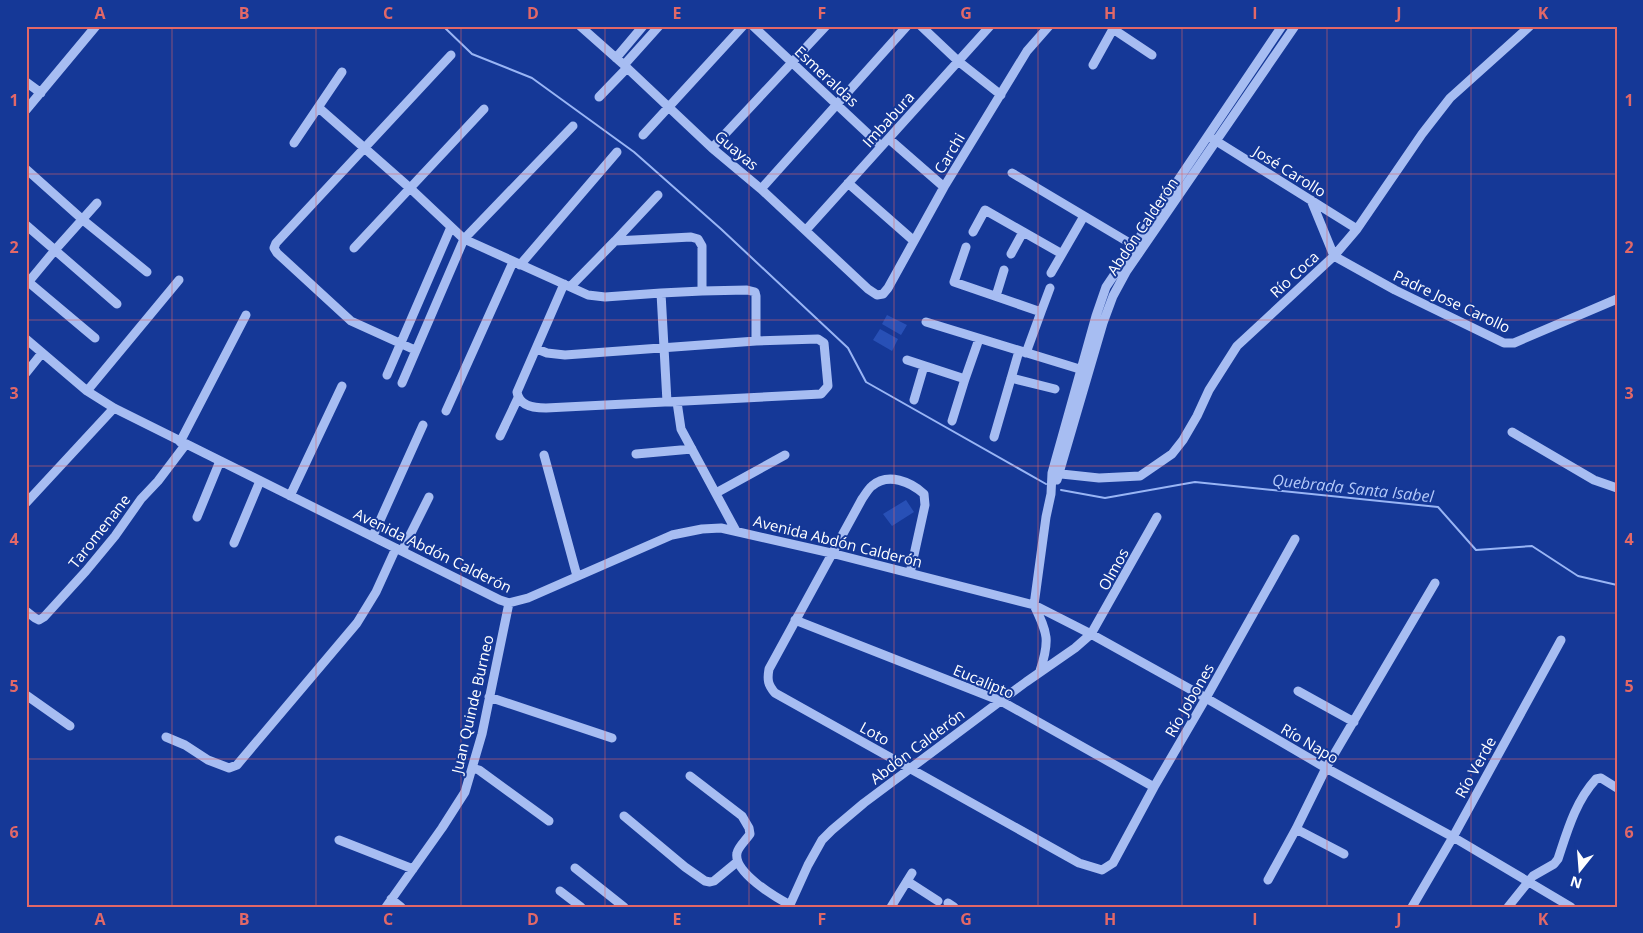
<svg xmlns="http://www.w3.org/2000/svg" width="1643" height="933" viewBox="0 0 1643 933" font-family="'Open Sans',sans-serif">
<rect width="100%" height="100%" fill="#153897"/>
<path fill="#2850b6" d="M887,315L907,325L901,335L882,324Z
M880,329L898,339L892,351L873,340Z
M906,500L914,512L892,526L883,514Z"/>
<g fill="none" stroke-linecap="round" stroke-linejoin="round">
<path stroke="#99b5f5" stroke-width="2" d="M443,26L472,54L532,78L634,152L721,229L848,348L866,382L1046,484
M1061,490L1105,498L1195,482L1438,507L1476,550L1532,546L1578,576L1617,585"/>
<path stroke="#a7bdf2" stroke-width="9" d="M580,26L624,65L712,148L761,189L868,289L877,295L883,294L888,288L944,187L1027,51L1049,26
M753,26L881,146
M921,26L958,61L1001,95
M616,58L643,26
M624,65L659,26
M1093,65L1113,29L1152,55
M26,82L41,93
M599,97L627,68
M319,108L411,189L464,239L588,295L605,297L661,293
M26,110L96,26
M643,135L743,26
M889,139L944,187
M1213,139L1357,229
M294,143L342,72
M712,148L826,26
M26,169L83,220L147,272
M1012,173L1133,245
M848,183L914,241
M761,189L907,26
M1311,200L1334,256L1395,290L1504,343H1514L1617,299
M26,225L117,304
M806,230L990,26
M973,232L985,210L1062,254
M615,241L691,237L698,239L702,246V291L661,293L667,402
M966,247L954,282L1041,312L1026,353
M354,248L484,109
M1011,254L1023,232
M520,265L617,152
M1051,273L1084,216
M26,280L95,338
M26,285L55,250L97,203
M571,286L615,241L658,195
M702,291L747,290L755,292L756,296V341
M996,296L1004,270
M1041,312L1050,288
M926,322L1086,371
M26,339L87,391L114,408L500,600L509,603L528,598L672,535L702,529L721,528L831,553L1034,605L1091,634L1206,698L1326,768L1453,837L1571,907
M537,349L547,353L565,355L756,341L818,339L824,343L828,386L821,394L546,408C533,408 519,406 517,392L564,284
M415,350L351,321L277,253L274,248L276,243L451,55
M907,360L965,379L979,339
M26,373L42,353
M387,375L451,227
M1011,378L1055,389
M402,383L464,239L573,126
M87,391L179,280
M914,400L924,366
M677,402L681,429L736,531
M446,411L513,262
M952,421L965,379
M1512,432L1594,480L1617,488
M500,436L518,398
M994,437L1019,351
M180,442L246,315
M636,454L692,449
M544,455L577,576
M1052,473L1099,478L1140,476L1172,454L1183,440L1197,416L1209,390L1237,346L1334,256L1357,229L1422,134L1450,98L1530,26
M1057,480L1103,323L1113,296L1126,272L1295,26
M716,493L785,455
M290,496L342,386
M26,503L114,408
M197,517L220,461
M373,536L423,425
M234,543L260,481
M402,551L429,497
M910,573L925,505L924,494C911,482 888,472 872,486C868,489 865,495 862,499L769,669C767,680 768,685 775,693L1079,863L1102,870L1113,863L1154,787L1206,698L1295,539
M1034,605L1046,517L1051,494L1052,473L1096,316L1106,287L1282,26
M1034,605C1048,634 1050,640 1040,671
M26,611L35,618L39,620L44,617L86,571L115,536L141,499L158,481L186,444
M795,620L1001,701L1154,787
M1298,691L1354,722
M26,695L70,726
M489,697L612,738
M166,737L185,745L208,760L229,768L237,765L357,623L376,592L396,548
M472,768L479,770L549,821
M690,776L742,816L749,828L750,834C746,840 738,847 737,853C733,872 775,897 790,905
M624,816L685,867L705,881L710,882L714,881L737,862
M1296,829L1344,854
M339,840L413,869
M575,868L624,907
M1268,880L1296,829L1326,768L1435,583
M907,881L938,901
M560,891L581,907
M391,899L401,907
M948,903L954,907
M386,907L442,828L465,792L482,734L509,603
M789,907L808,865L822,840L832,830L864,803L1026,682L1075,648L1091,634L1157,517
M891,907L912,873
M1412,907L1453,837L1561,640
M1508,907L1533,876L1554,864L1558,859C1567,832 1575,802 1596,779L1601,778L1617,788"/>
</g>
<path fill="none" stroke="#e26868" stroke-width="1" stroke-opacity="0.55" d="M172,26V907M316,26V907M461,26V907M605,26V907M749,26V907M894,26V907M1038,26V907M1182,26V907M1327,26V907M1471,26V907M26,174H1617M26,320H1617M26,466H1617M26,613H1617M26,759H1617"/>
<g text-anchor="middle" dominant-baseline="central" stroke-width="4" stroke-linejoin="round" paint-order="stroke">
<g font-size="15" fill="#fff" stroke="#153897">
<text transform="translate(827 76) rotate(43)">Esmeraldas</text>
<text transform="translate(888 119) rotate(-48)">Imbabura</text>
<text transform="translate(737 150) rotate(40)">Guayas</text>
<text transform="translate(949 153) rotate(-59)">Carchi</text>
<text transform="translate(1290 171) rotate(32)">José Carollo</text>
<text transform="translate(1142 226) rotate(-56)">Abdón Calderón</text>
<text transform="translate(1294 274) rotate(-43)">Río Coca</text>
<text transform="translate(1452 301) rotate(25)">Padre Jose Carollo</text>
<text transform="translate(99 531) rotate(-52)">Taromenane</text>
<text transform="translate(838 541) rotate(14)">Avenida Abdón Calderón</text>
<text transform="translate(433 550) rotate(26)">Avenida Abdón Calderón</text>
<text transform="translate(1113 569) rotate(-61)">Olmos</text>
<text transform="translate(984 681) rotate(23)">Eucalipto</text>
<text transform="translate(1189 700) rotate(-60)">Río Jobones</text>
<text transform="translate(472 704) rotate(-77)">Juan Quinde Burneo</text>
<text transform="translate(875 733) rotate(29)">Loto</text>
<text transform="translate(1310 743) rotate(30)">Río Napo</text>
<text transform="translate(917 746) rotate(-37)">Abdón Calderón</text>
<text transform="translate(1475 767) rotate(-61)">Río Verde</text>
</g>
<g font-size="16" font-style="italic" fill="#b3c8f9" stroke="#153897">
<text transform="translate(1353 488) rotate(6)">Quebrada Santa Isabel</text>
</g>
</g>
<rect width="1643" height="933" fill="none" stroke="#153897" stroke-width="55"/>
<g transform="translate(1580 870) rotate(197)" stroke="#153897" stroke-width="4" paint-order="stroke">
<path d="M0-4L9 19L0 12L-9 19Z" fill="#ffffff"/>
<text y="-8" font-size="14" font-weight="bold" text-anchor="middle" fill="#ffffff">N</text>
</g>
<rect x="28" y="28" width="1588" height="878" fill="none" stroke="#e26868" stroke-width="2"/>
<g font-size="16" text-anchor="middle" font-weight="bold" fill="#e26868">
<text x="100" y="19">A</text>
<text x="244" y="19">B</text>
<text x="388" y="19">C</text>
<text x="533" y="19">D</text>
<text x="677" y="19">E</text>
<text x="822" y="19">F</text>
<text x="966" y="19">G</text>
<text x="1110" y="19">H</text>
<text x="1255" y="19">I</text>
<text x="1399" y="19">J</text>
<text x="1543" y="19">K</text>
<text x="14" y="106">1</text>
<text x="1629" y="106">1</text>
<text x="14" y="253">2</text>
<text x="1629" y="253">2</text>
<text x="14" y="399">3</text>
<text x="1629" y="399">3</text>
<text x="14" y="545">4</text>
<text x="1629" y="545">4</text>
<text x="14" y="692">5</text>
<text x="1629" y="692">5</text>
<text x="14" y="838">6</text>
<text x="1629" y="838">6</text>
<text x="100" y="925">A</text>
<text x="244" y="925">B</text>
<text x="388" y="925">C</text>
<text x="533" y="925">D</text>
<text x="677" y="925">E</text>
<text x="822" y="925">F</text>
<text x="966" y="925">G</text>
<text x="1110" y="925">H</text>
<text x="1255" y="925">I</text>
<text x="1399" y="925">J</text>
<text x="1543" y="925">K</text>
</g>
</svg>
